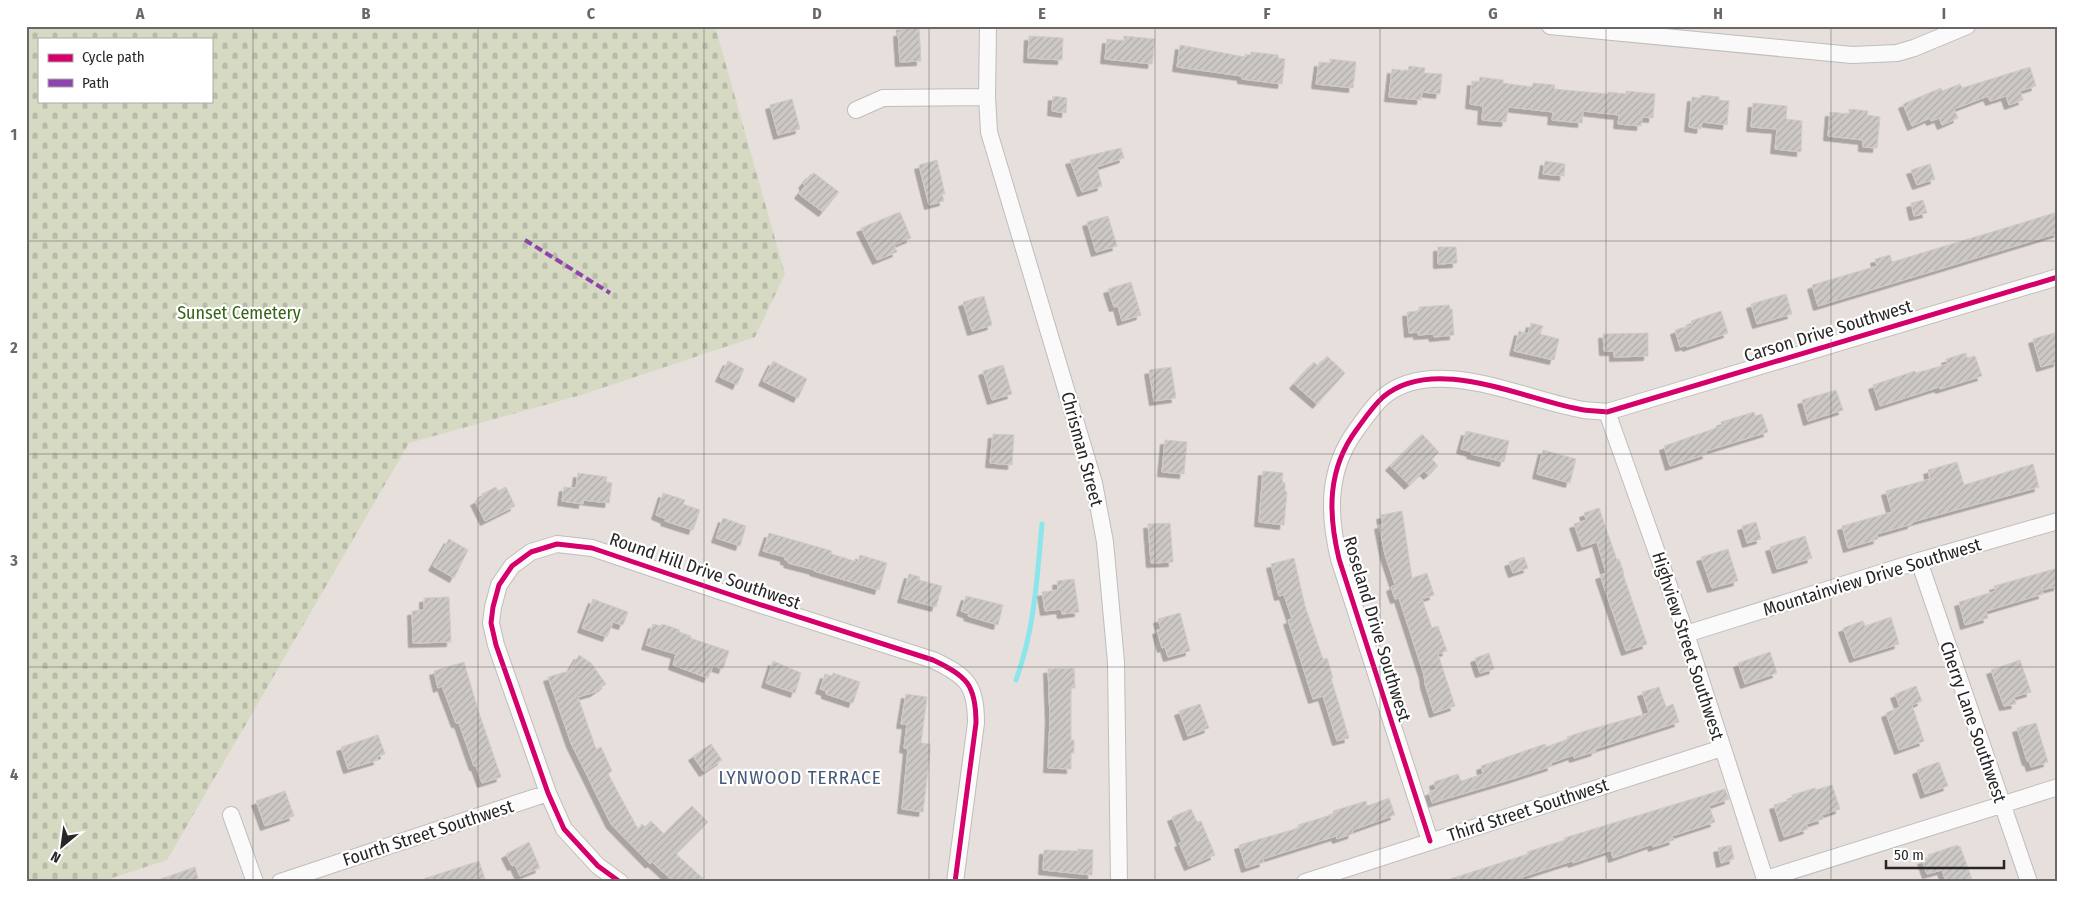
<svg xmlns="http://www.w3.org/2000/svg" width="2084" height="908" viewBox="0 0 2084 908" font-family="'Fira Sans Condensed',sans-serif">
<defs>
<pattern id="cemetery-stones" width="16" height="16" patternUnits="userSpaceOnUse" patternTransform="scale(1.25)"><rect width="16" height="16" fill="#d6dac3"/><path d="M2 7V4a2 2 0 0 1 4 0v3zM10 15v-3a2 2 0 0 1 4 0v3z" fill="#b8bba8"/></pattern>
<pattern id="building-hatch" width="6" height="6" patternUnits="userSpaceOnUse" patternTransform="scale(1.25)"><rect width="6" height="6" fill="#ccc8c5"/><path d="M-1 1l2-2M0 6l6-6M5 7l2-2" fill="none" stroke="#afaca9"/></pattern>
<filter id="shadow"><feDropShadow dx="-4.5" dy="4.5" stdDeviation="0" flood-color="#0004"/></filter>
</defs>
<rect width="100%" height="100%" fill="#e6dfdc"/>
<path fill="url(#cemetery-stones)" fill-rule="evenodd" d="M26,26H715L785,274L755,337L581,395L409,443L167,860L100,882H26ZM39,39H211V101H39Z"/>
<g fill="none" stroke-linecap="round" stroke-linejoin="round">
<path stroke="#8be6ec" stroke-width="5" d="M1016,680C1035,628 1037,577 1042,524"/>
</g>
<path fill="url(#building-hatch)" stroke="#d1cbc8" filter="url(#shadow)" d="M901,26H919L921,61L900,62L898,32H902Z
M1029,36L1063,38L1062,60L1028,58Z
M1124,36L1155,39L1152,64L1105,59L1107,39L1124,41Z
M1180,45L1245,57V54L1251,55V52L1278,55V58L1285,59L1282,84L1242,79V76L1177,67Z
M1330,59L1356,62L1353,88L1316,84L1319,62L1330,63Z
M1409,66L1425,68L1424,73L1442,74L1440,94L1422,92L1421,100L1389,97L1392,69L1408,71Z
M2030,67L2036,86L2020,91L2023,100L2009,105L2006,96L1990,101L1988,96L1954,109L1958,118L1942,125L1939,118L1931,121L1930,118L1912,126L1903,104L1941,88L1942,91L1960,84L1962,88Z
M1480,77L1503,80V83L1532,87L1533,83L1555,85L1554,89L1608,94V92L1626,94V91L1655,94L1653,118L1642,117L1641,126L1618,124L1619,115L1583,111L1582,123L1552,120L1553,112L1508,107L1506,122L1482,120L1483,106L1470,104L1472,81L1479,82Z
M1701,95L1719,97V100L1729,101L1727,125L1702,122L1701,129L1689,127L1692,97L1701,98Z
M1053,96L1067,98L1066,113L1052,111Z
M792,99L800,129L778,135L770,105Z
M1753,103L1787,106L1786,119L1802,121L1801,152L1775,149L1777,129L1751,127Z
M1849,109L1868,111L1867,115L1880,117L1877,148L1863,147V140L1828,136L1830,112L1849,114Z
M1121,148L1124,158L1097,167L1102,186L1082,192L1070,160Z
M937,160L945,194H942L944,201L929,205L919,165Z
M1545,161L1565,164L1564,176L1543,174Z
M1930,164L1935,179L1917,185L1911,170Z
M814,173L839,192L823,212L799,194L805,186L803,184L810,175Z
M1923,200L1927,213L1914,216L1911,203Z
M900,212L911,238L894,245L897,252L877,260L861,228Z
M2058,212V233L1818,306L1812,285L1877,266L1875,259L1890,255L1892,262Z
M1108,216L1117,246L1096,252L1087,222Z
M1438,247H1456L1457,263L1438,264Z
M1131,282L1141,315L1122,321L1118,306L1114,307L1108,289Z
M1786,294L1792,314L1757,324L1751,304Z
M984,296L992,325L972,331L963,302Z
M1449,305L1450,309H1452L1454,335L1434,337L1433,334L1418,335V332L1409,333L1407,312L1419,311V307Z
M1721,311L1728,333L1687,347V345L1680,347L1675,330L1692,325L1691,321Z
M1531,323L1543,326L1540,334L1559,339L1554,360L1514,351L1519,331L1528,334Z
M2058,332V362L2041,367L2033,339Z
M1648,333V356L1614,357V351H1604L1603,334Z
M1966,353L1967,358L1975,356L1982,376L1940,389L1939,387L1880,406L1873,385L1915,371L1916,373L1948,364L1946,359Z
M1327,356L1345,373L1317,404L1294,384L1314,362L1318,366Z
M728,361L744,369L737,385L720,377Z
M773,361L807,379L798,398L763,381Z
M1003,365L1012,394L992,400L983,371Z
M1171,367L1176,398L1154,401L1149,370Z
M1836,390L1843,410L1808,421L1802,400Z
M1754,412L1755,416L1762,414L1768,432L1706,451L1707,454L1670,466L1664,446L1722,426L1721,422Z
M1466,431L1509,441L1504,462L1471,454L1472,452L1461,449Z
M993,434L1014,435L1012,465L990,463Z
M1422,434L1439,452L1432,459L1438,466L1428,475L1424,471L1409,485L1390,466Z
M1165,440L1187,442L1184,474L1162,472Z
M1543,450L1576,459L1570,483L1537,474Z
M1957,462L1964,485L2033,464L2039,487L1912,522V524L1877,534L1878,539L1848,548L1842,526L1892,512L1886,491L1930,479L1928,470Z
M1263,471L1283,473L1282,482L1285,483V491L1287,492L1284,525L1259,522Z
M578,473L607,477L606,482L612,483L609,503L583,500V504L562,501L564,487L576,488Z
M496,487L498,491L506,487L515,506L485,521L475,501L483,497L482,494Z
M663,493L685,500L683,504L700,510L693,530L665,521L666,519L656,515Z
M1599,508L1617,560L1619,559L1624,573L1623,574L1647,644L1626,651L1600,575L1606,573L1597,542L1582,547L1574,524L1586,520L1584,513Z
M1402,511L1412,578L1427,573L1434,595L1422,599L1432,628L1438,626L1447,651L1438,654L1455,706L1434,713L1425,684L1424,675L1399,598L1395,599L1391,587L1395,585L1385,555L1379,525L1383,524L1381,515Z
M723,518L746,526L740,546L716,538Z
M1756,522L1761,539L1747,543L1742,526Z
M1170,523L1173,562L1151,563L1148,524Z
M769,533L832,551L831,554L858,562L860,555L887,563L879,590L814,571L815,570L788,563L789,561L785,560V557L763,551Z
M1805,536L1812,558L1777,569L1770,547Z
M449,539L468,550L454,578L433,566Z
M1728,549L1738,581L1712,588L1701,557Z
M1524,557L1528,568L1513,573L1509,562Z
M1294,558L1305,606L1323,659L1327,658L1333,678H1331L1349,738L1337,741L1323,696L1313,699L1288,620L1292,619L1284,595L1279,596L1271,564Z
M2058,568V586L2042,590L2043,594L1986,611L1988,618L1965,625L1959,602L1996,591L1994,586Z
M909,574L920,577L919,580L942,586L936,607L902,598Z
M1074,579L1079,612L1062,614L1061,609L1045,611L1042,592L1058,590L1057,581Z
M966,596L1003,605L998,625L968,616L969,614L961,611Z
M449,597L451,642L413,643L412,611L424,610V598Z
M593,599L628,612L623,625L613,622L607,637L582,628Z
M1180,613L1190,651L1168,657L1165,647L1162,648L1157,630L1161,629L1158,619Z
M1891,617L1899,644L1854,658L1843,628L1863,621L1865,626Z
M653,624L661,626L662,624L680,630L679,632L691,636L690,638L729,651L723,669L713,666L708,678L673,665L676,654L646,645Z
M1770,652L1777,673L1745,684L1738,663Z
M1489,653L1494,669L1480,673L1475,658Z
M579,655L591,663L606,684L595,692L578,697L596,749L601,747L612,771L608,774L638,829L642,824L645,827L651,821L664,834L692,806L708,822L676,854L707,882H674L652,862L650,864L611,824L571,743L548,677L569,671Z
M2020,660L2031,692L2014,697L2016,704L2004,706L1991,670Z
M773,661L801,673L795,693L766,683Z
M464,662L478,710L501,777L482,783L476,766H474L459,723H456L442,686L438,688L434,671Z
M1074,668L1075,688H1071V740H1074V753H1071V769L1048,768L1050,718L1048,669Z
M833,673L860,682L853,703L826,694V691L820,689L825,674L832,676Z
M1916,686L1922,701L1912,705L1924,741L1899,750L1886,713L1900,707L1895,694Z
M1659,687L1666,707L1673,704L1679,722L1595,749L1596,751L1574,758L1573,755L1551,763L1552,766L1512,779L1432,803L1429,792L1436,789L1434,782L1458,774L1461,781L1483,774L1481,766L1545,744L1546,747L1568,739L1567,737L1588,730L1649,713L1642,692Z
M906,694L927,697L921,743L930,744V753L923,812L902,809L908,749L904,748L907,724H901Z
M1200,704L1209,728L1188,736L1179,711Z
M2036,723L2048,762L2031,767L2029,761H2027L2017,728Z
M378,735L385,754L377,757L378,760L348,769L341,747Z
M711,744L722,760L704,772L693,756Z
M1939,762L1948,786L1925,794L1917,770Z
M1832,785L1840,809L1822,815L1823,819L1806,824L1808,829L1784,837L1774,805L1793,799L1792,795L1815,788L1816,790Z
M1725,789L1729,799L1709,806L1715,822L1672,836L1674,840L1653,847L1652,844L1613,858L1611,850L1573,863L1572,861L1522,877L1524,882H1451L1450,879L1528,854L1527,852L1565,840L1564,838Z
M285,791L294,816L265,826L256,801Z
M1389,798L1395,815L1353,830L1352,834L1337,839L1336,836L1323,840L1263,859L1264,862L1246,868L1239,845L1299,828L1298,825L1334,814L1333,811L1366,801L1367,806Z
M1191,809L1197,822L1201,821L1215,855L1189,866L1179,843L1182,842L1172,817Z
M529,842L540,868L520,876L515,865L512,866L506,854Z
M1731,845L1734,859L1721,863L1718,848Z
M1957,845L1958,847L1960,846L1973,882H1946L1942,870L1927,874L1922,860L1929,858L1928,855Z
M1078,849L1093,850L1092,875L1043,870L1044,850L1078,851Z
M479,861L486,882H423V879Z
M195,867L199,882H158V880Z"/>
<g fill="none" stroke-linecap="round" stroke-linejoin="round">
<g stroke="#bfbdbe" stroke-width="18">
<path id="minor" d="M988,26L987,97L989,132L1094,483L1105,542L1116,662L1119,882
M1550,26L1852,55L1897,53L1914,48L1967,26
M856,110L883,98L987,97
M1607,412L1686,634L1766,882
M1919,561L2029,882
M1686,634L1919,561L2058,521
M231,815L255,882
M1430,841L1339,559C1328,513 1327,469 1357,429C1365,418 1373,406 1383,397C1435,353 1527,401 1584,410C1591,411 1599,411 1607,412L2058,277
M1766,879L2058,787
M280,882L548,793
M620,882L598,866L564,829L548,793L496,645L491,623L493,607L499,585L512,566L531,552L557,544L592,548L749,601L933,660C967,676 976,685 976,723L955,882
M1305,882L1722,748"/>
</g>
<use href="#minor" stroke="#fbfafa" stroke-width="16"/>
<path stroke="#8e44ad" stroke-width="4" stroke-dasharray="8 4" stroke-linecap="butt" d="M525,240L610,293"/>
<g stroke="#fff" stroke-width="8">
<path id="cycleway" d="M1430,841L1339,559C1328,513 1327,469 1357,429C1365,418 1373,406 1383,397C1435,353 1527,401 1584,410C1591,411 1599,411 1607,412L2058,277
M620,882L598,866L564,829L548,793L496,645L491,623L493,607L499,585L512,566L531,552L557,544L592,548L749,601L933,660C967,676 976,685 976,723L955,882"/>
</g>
<use href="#cycleway" stroke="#d6006c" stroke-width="5"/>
</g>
<path fill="none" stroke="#6a6766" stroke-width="1" stroke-opacity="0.55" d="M253,26V882M478,26V882M704,26V882M929,26V882M1155,26V882M1380,26V882M1606,26V882M1831,26V882M26,241H2058M26,454H2058M26,667H2058"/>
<g text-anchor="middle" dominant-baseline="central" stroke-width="4.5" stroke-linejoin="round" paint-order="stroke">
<g font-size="18" fill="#366516" stroke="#fff">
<text x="239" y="313">Sunset Cemetery</text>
</g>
<g font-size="18" fill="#272727" stroke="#fff">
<text transform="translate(1828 331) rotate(-17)">Carson Drive Southwest</text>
<text transform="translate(1082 449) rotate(75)">Chrisman Street</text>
<text transform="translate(705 571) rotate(19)">Round Hill Drive Southwest</text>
<text transform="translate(1872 577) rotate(-17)">Mountainview Drive Southwest</text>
<text transform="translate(1377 629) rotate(73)">Roseland Drive Southwest</text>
<text transform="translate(1688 646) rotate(72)">Highview Street Southwest</text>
<text transform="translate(1973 722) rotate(71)">Cherry Lane Southwest</text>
<text transform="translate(1528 810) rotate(-18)">Third Street Southwest</text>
<text transform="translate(428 833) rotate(-18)">Fourth Street Southwest</text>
</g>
<g font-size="19" letter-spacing="1" fill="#465979" stroke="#fff">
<text x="800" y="777">LYNWOOD TERRACE</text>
</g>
</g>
<rect width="2084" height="908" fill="none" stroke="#ffffff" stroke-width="55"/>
<rect x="38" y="38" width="175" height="65" fill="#ffffff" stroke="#a9a9a9"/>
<rect x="48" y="54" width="25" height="8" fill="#d6006c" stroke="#a9a9a9"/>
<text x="82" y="62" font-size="15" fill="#272727">Cycle path</text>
<rect x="48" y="79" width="25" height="8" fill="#8e44ad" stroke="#a9a9a9"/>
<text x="82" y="88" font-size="15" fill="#272727">Path</text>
<g transform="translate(62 846) rotate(209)" stroke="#ffffff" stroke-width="4" paint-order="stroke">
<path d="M0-4L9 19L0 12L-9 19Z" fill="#272727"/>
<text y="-8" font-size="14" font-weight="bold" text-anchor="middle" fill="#272727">N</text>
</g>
<path d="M1886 860v8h118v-8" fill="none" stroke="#272727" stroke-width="2.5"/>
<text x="1894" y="860" font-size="15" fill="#272727" stroke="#ffffff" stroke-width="4" paint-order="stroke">50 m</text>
<rect x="28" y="28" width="2028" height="852" fill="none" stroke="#6a6766" stroke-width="2"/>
<g font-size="16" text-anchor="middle" font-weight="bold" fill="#6a6766">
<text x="140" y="19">A</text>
<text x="366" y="19">B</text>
<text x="591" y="19">C</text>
<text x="817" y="19">D</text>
<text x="1042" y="19">E</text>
<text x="1267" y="19">F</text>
<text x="1493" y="19">G</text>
<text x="1718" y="19">H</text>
<text x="1944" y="19">I</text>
<text x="14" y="140">1</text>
<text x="14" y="353">2</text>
<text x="14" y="566">3</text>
<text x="14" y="780">4</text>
</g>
</svg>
